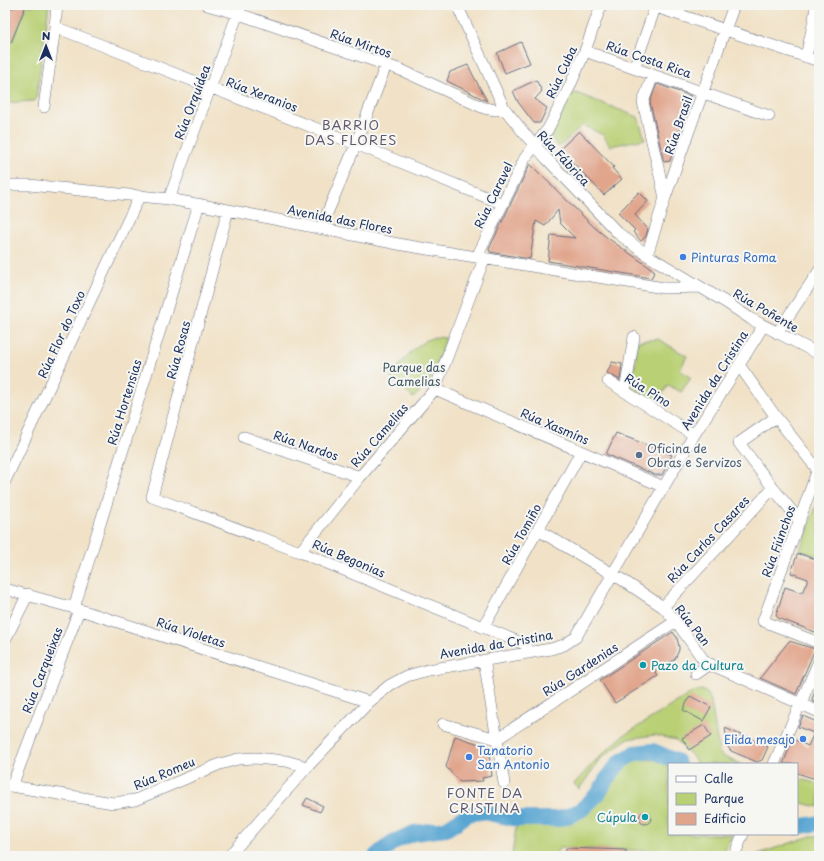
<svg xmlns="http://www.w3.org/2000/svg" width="824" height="861" viewBox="0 0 824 861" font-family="'Playpen Sans',sans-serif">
<rect width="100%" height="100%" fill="#f6f6f2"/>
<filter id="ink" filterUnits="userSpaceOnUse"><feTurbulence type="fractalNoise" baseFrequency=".025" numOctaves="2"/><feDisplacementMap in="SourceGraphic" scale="8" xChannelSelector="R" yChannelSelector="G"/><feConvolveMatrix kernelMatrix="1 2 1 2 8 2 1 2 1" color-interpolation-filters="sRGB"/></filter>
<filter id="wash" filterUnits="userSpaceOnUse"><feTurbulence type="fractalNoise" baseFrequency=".012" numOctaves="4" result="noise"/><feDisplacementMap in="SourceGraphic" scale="16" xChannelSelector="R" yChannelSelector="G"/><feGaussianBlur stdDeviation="0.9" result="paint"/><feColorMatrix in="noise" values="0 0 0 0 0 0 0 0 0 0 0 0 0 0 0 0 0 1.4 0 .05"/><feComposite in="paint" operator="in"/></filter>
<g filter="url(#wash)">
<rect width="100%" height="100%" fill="#f1e2c7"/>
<path fill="#b9d075" stroke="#6a806a" d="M49,5L36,100L33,101L5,103V40L11,42L26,6Z
M576,93L638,117L645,139L610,146L603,135L583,125L559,147L551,139V133L571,94Z
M434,337L446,338L429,383L413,398L391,378C403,360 413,345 434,337Z
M658,339L687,356L680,370L691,378L681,392L668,385L657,403L632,387L638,341Z
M819,503V557L800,550L816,506Z
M702,690L708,694L711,701L719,752L722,756L741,764H697L693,757L676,740L655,735L627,739L601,758L579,789L574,784L595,761L623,736L693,692Z
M638,758C651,763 660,754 669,769V834H732L723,856H692L691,852L561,848L551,856H512L517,819H558L581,810L612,771Z
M797,778L819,784V807L797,802Z
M811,836H819V854L755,855Z"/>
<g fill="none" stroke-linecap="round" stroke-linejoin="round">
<path stroke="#59a5d2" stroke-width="16" d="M797,827L819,823
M376,856L393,842L414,833L446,829L470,813L484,812L517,819H558L568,816L581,810L599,793L606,780L620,762L635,753L653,751L676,761L678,764"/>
</g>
<g id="blocks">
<path fill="#e1a58c" d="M26,5L11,43L5,40L6,9Z
M521,42L530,63L505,73L497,53Z
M468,65L473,75L487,101L447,81L450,72Z
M536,80L542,91L535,99L547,108L540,123H534L518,102L513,91Z
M657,84L691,96L670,161L664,162L650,102Z
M579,131L614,167L612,168L622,179L604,195L560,149Z
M530,164L594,227L609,239L655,271L651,278L548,261L551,235L575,238L560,223L558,210L545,226L536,221L530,259L490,252L489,249Z
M639,192L648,201L635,215L648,229L646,236L641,241L633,232L635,230L618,213Z
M612,362L622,364L620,380L607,373Z
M616,433L672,455L662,475H655L606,454Z
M801,554L819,561V631L815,632L778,618L776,615L785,587L802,593L808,579L791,573L797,555Z
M673,632L677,638L679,647V650L675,659L655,672L658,676L615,703L600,680Z
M789,641L815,649L796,694L760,678Z
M819,682V704L812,701V699Z
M690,696L711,707L703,721L683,710Z
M803,716L819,723V780L797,773V764H783L793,739L808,746L814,733L798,727Z
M704,725L711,736L689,750L682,738Z
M725,728L768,747L762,760L757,762L731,751L728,747Z
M455,736L488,747L492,776L482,778L483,781L460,782L446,767Z
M307,798L323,806L320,812L303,805Z
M639 818a6 6 0 1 1 12 0a6 6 0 1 1-12 0Z
M566,848L626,850V856H565Z"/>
</g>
</g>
<g filter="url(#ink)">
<use href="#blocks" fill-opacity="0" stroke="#666e83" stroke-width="1"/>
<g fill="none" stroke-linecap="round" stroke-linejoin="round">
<g stroke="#666e83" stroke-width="12">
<path id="minor" d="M207,5L239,14L401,70L484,108L496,110L504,108
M457,5L504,108L524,133L547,159L618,233L647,255L727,303L751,319L819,354
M656,7L819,61
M55,27L356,144L503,204
M585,51L769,116
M806,57L814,20L816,5
M634,68L656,5
M653,75L643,102L665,198
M44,107L55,27L57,5
M5,185H29L169,199L228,210L403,245L494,260L664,288L700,287
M169,199L241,5
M228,210L152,497L300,552L524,644L530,653
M321,228L356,144L386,65
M647,255L665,198L734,5
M477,257L525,158L548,129L569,88L585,51L601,5
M777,333L819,271
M739,365L776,417L818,470
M608,381L694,435
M435,389L664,487
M625,391L634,337
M776,417L739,443L773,488L800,521
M244,437L360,477
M819,466L763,621L819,643
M5,481L139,197
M538,530L621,579L663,607L676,621L705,662L819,712
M300,552L360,477L435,389L484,259
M5,589L74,608L369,702
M663,607L773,488
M74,608L199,204
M483,628L581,452
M5,640L28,594
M484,660L504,783
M696,674L710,664
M443,724L497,739L676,621
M774,764L819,661
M5,785L113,803L135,800L220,764L238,759L255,758L286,761L307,767
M12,786L79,610
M229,856L307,767L369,702L390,685L407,676L428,670L551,649L564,645L576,637L694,435L739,365L763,326
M734,856L743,834"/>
</g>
<use href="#minor" stroke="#fff" stroke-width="11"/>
</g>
</g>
<g fill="#3f7fe0" stroke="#f6f6f2" stroke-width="1.5">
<circle cx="683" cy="257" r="4"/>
<circle cx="803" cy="739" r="4"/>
<circle cx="469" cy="757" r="4"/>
</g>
<circle fill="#5c6f8a" stroke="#f6f6f2" stroke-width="1.5" cx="639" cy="455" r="4"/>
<g fill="#0f9aa8" stroke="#f6f6f2" stroke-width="1.5">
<circle cx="643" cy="665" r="4"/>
<circle cx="645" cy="817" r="4"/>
</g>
<g text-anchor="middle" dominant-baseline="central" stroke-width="4" stroke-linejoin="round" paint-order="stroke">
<g font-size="12" fill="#1b2f5e" stroke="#f6f6f2">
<text transform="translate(361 43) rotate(19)">Rúa Mirtos</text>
<text transform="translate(649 59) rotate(19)">Rúa Costa Rica</text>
<text transform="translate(561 72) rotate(-65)">Rúa Cuba</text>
<text transform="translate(262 94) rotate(21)">Rúa Xeranios</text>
<text transform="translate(192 102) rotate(-69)">Rúa Orquídea</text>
<text transform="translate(678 125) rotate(-71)">Rúa Brasil</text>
<text transform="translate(564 158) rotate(47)">Rúa Fábrica</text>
<text transform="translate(493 195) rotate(-64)">Rúa Caravel</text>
<text transform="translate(340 219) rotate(11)">Avenida das Flores</text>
<text transform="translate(766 310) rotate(30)">Rúa Poñente</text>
<text transform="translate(61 334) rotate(-65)">Rúa Flor do Toxo</text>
<text transform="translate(178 350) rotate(-75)">Rúa Rosas</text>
<text transform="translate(714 380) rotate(-58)">Avenida da Cristina</text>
<text transform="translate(648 390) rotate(32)">Rúa Pino</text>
<text transform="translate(124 402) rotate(-73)">Rúa Hortensias</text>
<text transform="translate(555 426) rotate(23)">Rúa Xasmíns</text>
<text transform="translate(379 435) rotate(-49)">Rúa Camelias</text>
<text transform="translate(306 445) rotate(19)">Rúa Nardos</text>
<text transform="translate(521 534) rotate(-61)">Rúa Tomiño</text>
<text transform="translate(708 539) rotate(-47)">Rúa Carlos Casares</text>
<text transform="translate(778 541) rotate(-70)">Rúa Fiúnchos</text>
<text transform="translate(349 558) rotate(23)">Rúa Begonias</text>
<text transform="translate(693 625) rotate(52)">Rúa Pan</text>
<text transform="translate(191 632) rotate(18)">Rúa Violetas</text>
<text transform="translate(496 644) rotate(-10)">Avenida da Cristina</text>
<text transform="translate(580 669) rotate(-33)">Rúa Gardenias</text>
<text transform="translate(42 670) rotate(-69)">Rúa Carqueixas</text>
<text transform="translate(164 773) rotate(-23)">Rúa Romeu</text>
</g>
<g font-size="12" fill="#366cbe" stroke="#f6f6f2" text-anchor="start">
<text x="691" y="257">Pinturas Roma</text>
<text x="795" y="739" text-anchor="end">Elida mesajo</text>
<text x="477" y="750">Tanatorio<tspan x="477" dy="14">San Antonio</tspan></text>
</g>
<g font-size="12" fill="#425764" stroke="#f6f6f2">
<text x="414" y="367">Parque das<tspan x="414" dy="14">Camelias</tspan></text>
</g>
<g font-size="12" fill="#4e5e75" stroke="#f6f6f2" text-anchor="start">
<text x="647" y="448">Oficina de<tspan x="647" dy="14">Obras e Servizos</tspan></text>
</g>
<g font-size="12" fill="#0d838f" stroke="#f6f6f2" text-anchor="start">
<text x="651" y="665">Pazo da Cultura</text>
<text x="637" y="817" text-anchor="end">Cúpula</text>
</g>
<g font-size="13" letter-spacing="1" fill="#60586e" stroke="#f6f6f2">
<text x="351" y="124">BARRIO<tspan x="351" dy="15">DAS FLORES</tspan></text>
<text x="485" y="792">FONTE DA<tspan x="485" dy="15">CRISTINA</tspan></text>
</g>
</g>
<rect width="824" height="861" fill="none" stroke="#f6f6f2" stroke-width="20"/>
<rect x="668" y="763" width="130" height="72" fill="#f6f6f2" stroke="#9ea6b7"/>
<rect x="676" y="776" width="20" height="6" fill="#ffffff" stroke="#9ea6b7"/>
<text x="704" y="783" font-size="12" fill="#1b2f5e">Calle</text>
<rect x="676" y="793" width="20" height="12" fill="#b9d075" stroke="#9ea6b7"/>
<text x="704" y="803" font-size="12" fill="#1b2f5e">Parque</text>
<rect x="676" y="813" width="20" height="12" fill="#e1a58c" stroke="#9ea6b7"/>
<text x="704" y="823" font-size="12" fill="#1b2f5e">Edificio</text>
<g transform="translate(46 46)" stroke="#f6f6f2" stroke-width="3" paint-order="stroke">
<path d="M0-3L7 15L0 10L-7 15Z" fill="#1b2f5e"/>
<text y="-6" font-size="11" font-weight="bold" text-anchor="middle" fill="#1b2f5e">N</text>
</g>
</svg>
